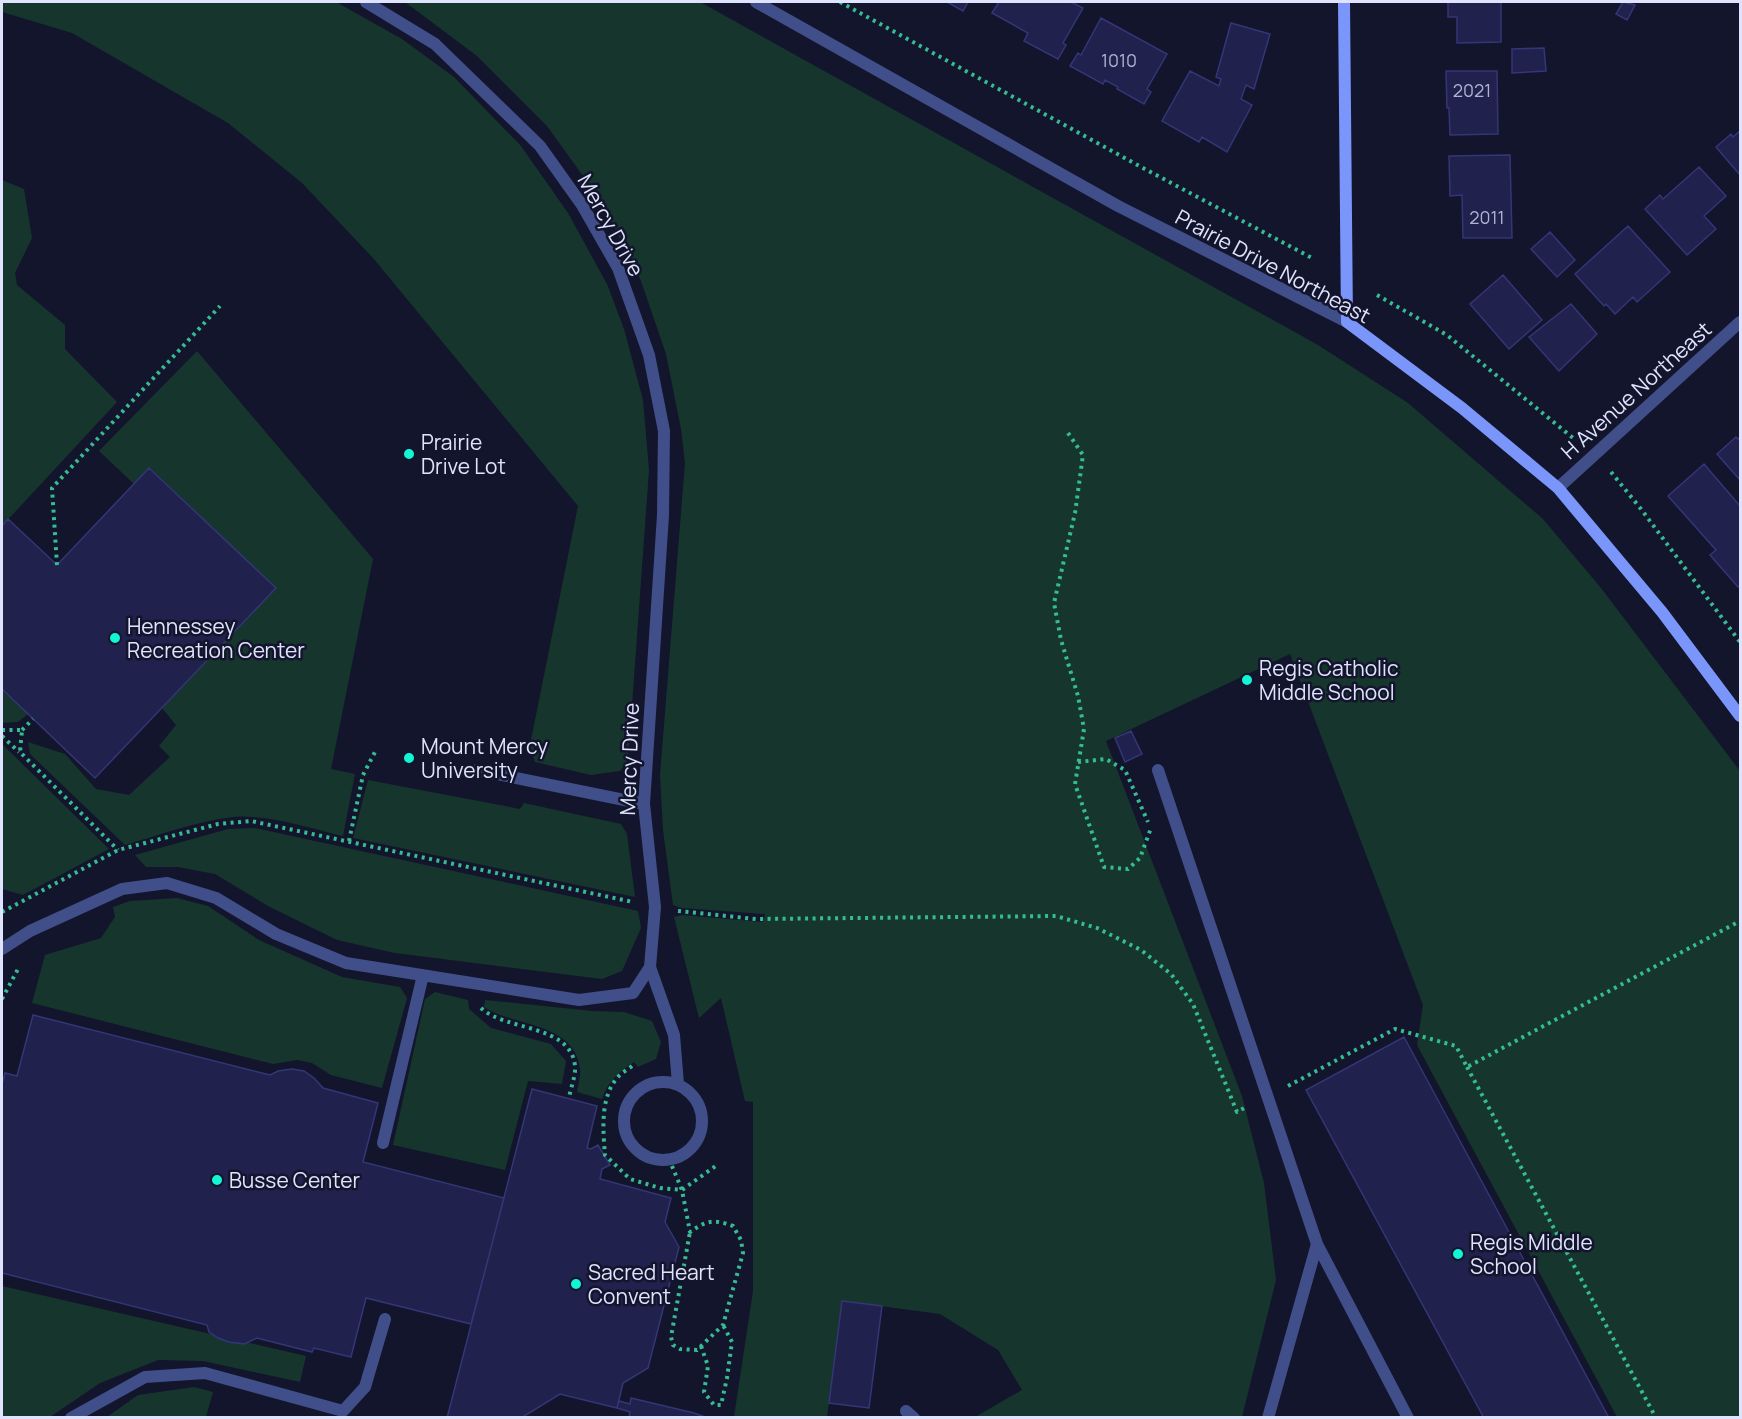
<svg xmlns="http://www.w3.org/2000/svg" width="1742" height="1419" viewBox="0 0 1742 1419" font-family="Manrope,sans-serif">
<rect width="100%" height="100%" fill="#13152c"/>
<path fill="#16362d" d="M2,2H336L402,39L454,77L521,146L568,213L607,284L624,329L643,400L649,470L628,761L620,771L591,775L535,762L530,745L578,506L373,258L302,183L228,123L72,33L2,12Z
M405,2H700L1318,345L1408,403L1543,519L1601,588L1740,771V1417H1617L1417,1045L1423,1005L1290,654L1106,741L1242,1096L1264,1183L1276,1280L1242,1417H975L1022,1390L998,1350L940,1314L843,1301L827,1417H734L753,1291V1102L745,1101L721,998L699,1018L674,917L682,915L763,922L765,914L682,908L673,905L663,830L660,775L685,463L681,429L666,354L641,281L601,201L547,126L477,56Z
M2,180L24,189L32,238L15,273L17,285L65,325V349L117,402L2,526Z
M197,351L373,559L331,769L355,774L343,836C308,828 269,814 233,817C197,821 160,835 125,845L30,754L28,742L65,754L96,789L129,795L170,757L159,746L176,725L162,708L276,588L150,468L134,484L99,451Z
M2,689L28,714L18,722L2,723Z
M2,744L109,849L23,895L2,889Z
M368,780L520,809L524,803L621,824L627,834L635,897L353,838Z
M255,828L638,911L641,928L622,971L602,979L395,953L337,940L268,906L215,874L178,867H146L135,855L228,829Z
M177,898L208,906L259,940L342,977L400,987L407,998L382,1088L331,1075L312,1063L297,1060L273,1064L32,1003L45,955L101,938L115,917L113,907L130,901Z
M435,992L468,1000L469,1009L491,1028L551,1044L566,1061L562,1084L528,1081L505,1170L393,1145L425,999Z
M485,1000L592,1011L624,1012L652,1021L661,1042L656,1059L638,1067L634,1062C619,1072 608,1081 602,1099L577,1092C578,1085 581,1076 580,1069C575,1022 514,1027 484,1007Z
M2,1286L306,1356L300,1382L203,1361L158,1360L100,1383L50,1417L2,1418Z
M194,1387L213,1392L206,1417H107L138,1395Z"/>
<path fill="#20214c" stroke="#333677" stroke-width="1.5" d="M947,2H968L963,11Z
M999,2H1071L1083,8L1063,43L1066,45L1058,59L1024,41L1028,33L992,13Z
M1448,2H1501V42L1457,43V17H1448Z
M1623,2L1635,5L1627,20L1616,14Z
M1101,18L1167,54L1147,89L1151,92L1144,104L1117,89L1118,87L1105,80L1103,84L1070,66L1078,53L1081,55Z
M1231,23L1270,34L1254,89L1246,85L1241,99L1252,105L1227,152L1202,137L1199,142L1162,121L1190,71L1219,86L1221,79L1216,77Z
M1544,48L1546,71L1512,73V49Z
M1446,71H1497L1498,134L1450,135L1449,108H1447Z
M1740,131V175L1716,147L1731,134L1733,137Z
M1510,155L1512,238H1463L1462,195L1450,196L1449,156Z
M1699,167L1726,196L1704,216L1716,229L1687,255L1645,209L1660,195L1663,199Z
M1628,226L1670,272L1637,302L1633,297L1615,314L1606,304L1604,306L1575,274Z
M1550,232L1575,260L1557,277L1531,249Z
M1503,275L1542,320L1509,349L1470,304Z
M1571,304L1597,334L1559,371L1529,337Z
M1736,437L1738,439L1740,437V480L1717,454Z
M1704,464L1740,506V585L1738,587L1710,555L1716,550L1668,496Z
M149,468L276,588L95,778L2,689V526L8,519L57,565Z
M1131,731L1142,754L1125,762L1115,738Z
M33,1015L270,1075L278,1071L292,1069L304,1071L314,1078L323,1088L378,1103L363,1162L504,1198L471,1324L366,1298L351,1357L314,1348L312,1352L257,1338L244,1344L229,1342L218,1338L209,1332L207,1325L2,1273V1085L5,1073L17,1076Z
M1404,1037L1609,1418H1484L1306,1090Z
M532,1089L597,1106L587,1148L591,1149L598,1145L610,1165L602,1169L600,1179L671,1198L665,1222L679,1247L648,1368L623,1383L617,1408L560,1394L521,1418H447Z
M842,1301L882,1306L869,1408L829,1403Z
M631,1398L694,1413L708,1418H629L630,1412L617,1408L619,1401L630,1404Z"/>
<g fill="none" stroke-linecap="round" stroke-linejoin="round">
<path stroke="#36bb92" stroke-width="4" stroke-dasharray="3 4.5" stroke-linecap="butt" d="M840,2L1143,168L1312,258
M1377,295L1447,335L1573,438
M1068,433L1083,455L1075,513L1054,603L1061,640L1078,696L1084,729L1075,784L1104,867L1128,869L1140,858L1151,828
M1611,472L1641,509L1740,642
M57,565L52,488L220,306
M2,730H22L20,752L118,850
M22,730L33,719
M2,736L19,752
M1078,762L1106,759L1125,770L1148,822
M349,841L363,775L376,750
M678,911L756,919L1056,916L1097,928L1141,950L1171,974L1193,1004L1237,1112L1246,1107
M2,912L118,850L218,824L251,821L633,902
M2,999L18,969
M481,1008C505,1031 571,1024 575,1066C576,1076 570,1089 569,1099
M632,1066C627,1070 621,1073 617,1078C600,1098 603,1130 605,1155L630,1179L660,1188L682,1190L717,1165
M1467,1067L1656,1418
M1288,1086L1395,1029L1456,1046L1467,1067L1740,921
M669,1159L682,1190L690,1232C707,1220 714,1219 733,1226L741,1240L743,1253L723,1325L697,1350L680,1349L673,1345L671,1337L690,1232
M701,1346L708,1366L704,1392L714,1405H721L727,1378L732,1342L723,1325"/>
<path stroke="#404f89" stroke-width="12" d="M477,770L644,804
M1158,770L1317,1244L1268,1418
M2,949L30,931L122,889L167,883L216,898L276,934L346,963L579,1000L633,993L650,967L655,907L644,804L663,515L664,431L649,355L618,268L582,205L540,146L435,44L366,2
M650,967L674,1035L678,1084
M624 1121a39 39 0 1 1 78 0a39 39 0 1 1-78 0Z
M383,1143L423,975
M1317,1244L1408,1418
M343,1411L365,1387L385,1319
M906,1411L914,1418
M71,1418L145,1377L205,1373L343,1411"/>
<path stroke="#404f89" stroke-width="12" d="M756,2L1118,206L1347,322
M1558,488L1740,322"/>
<path stroke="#7a96fa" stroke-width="12" d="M1344,2L1347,322L1462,408L1558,488L1662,612L1740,716"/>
</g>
<g fill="#13f6d5" stroke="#13152c" stroke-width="2">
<circle cx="409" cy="454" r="6"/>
<circle cx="115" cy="638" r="6"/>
<circle cx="1247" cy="680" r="6"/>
<circle cx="409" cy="758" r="6"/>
<circle cx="217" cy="1180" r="6"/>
<circle cx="1458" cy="1254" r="6"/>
<circle cx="576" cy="1284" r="6"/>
</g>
<g text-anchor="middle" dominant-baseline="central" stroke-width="5" stroke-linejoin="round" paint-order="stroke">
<g font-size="18" fill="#afb2d2">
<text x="1119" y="60">1010</text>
<text x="1472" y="90">2021</text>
<text x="1487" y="217">2011</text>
</g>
<g font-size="21" fill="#dfe3fe" stroke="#13152c">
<text transform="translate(611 225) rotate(61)">Mercy Drive</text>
<text transform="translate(1273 266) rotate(28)">Prairie Drive Northeast</text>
<text transform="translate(1636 390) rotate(-42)">H Avenue Northeast</text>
<text transform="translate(629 759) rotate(-88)">Mercy Drive</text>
</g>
<g font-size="21" fill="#dfe3fe" stroke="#13152c" text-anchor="start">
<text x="421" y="442">Prairie<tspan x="421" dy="24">Drive Lot</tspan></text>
<text x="127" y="626">Hennessey<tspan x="127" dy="24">Recreation Center</tspan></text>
<text x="1259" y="668">Regis Catholic<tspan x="1259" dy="24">Middle School</tspan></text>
<text x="421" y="746">Mount Mercy<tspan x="421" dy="24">University</tspan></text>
<text x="229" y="1180">Busse Center</text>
<text x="1470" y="1242">Regis Middle<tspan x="1470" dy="24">School</tspan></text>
<text x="588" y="1272">Sacred Heart<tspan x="588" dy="24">Convent</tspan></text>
</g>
</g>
<rect width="1742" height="1419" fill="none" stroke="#dfe3fe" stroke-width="6"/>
</svg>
